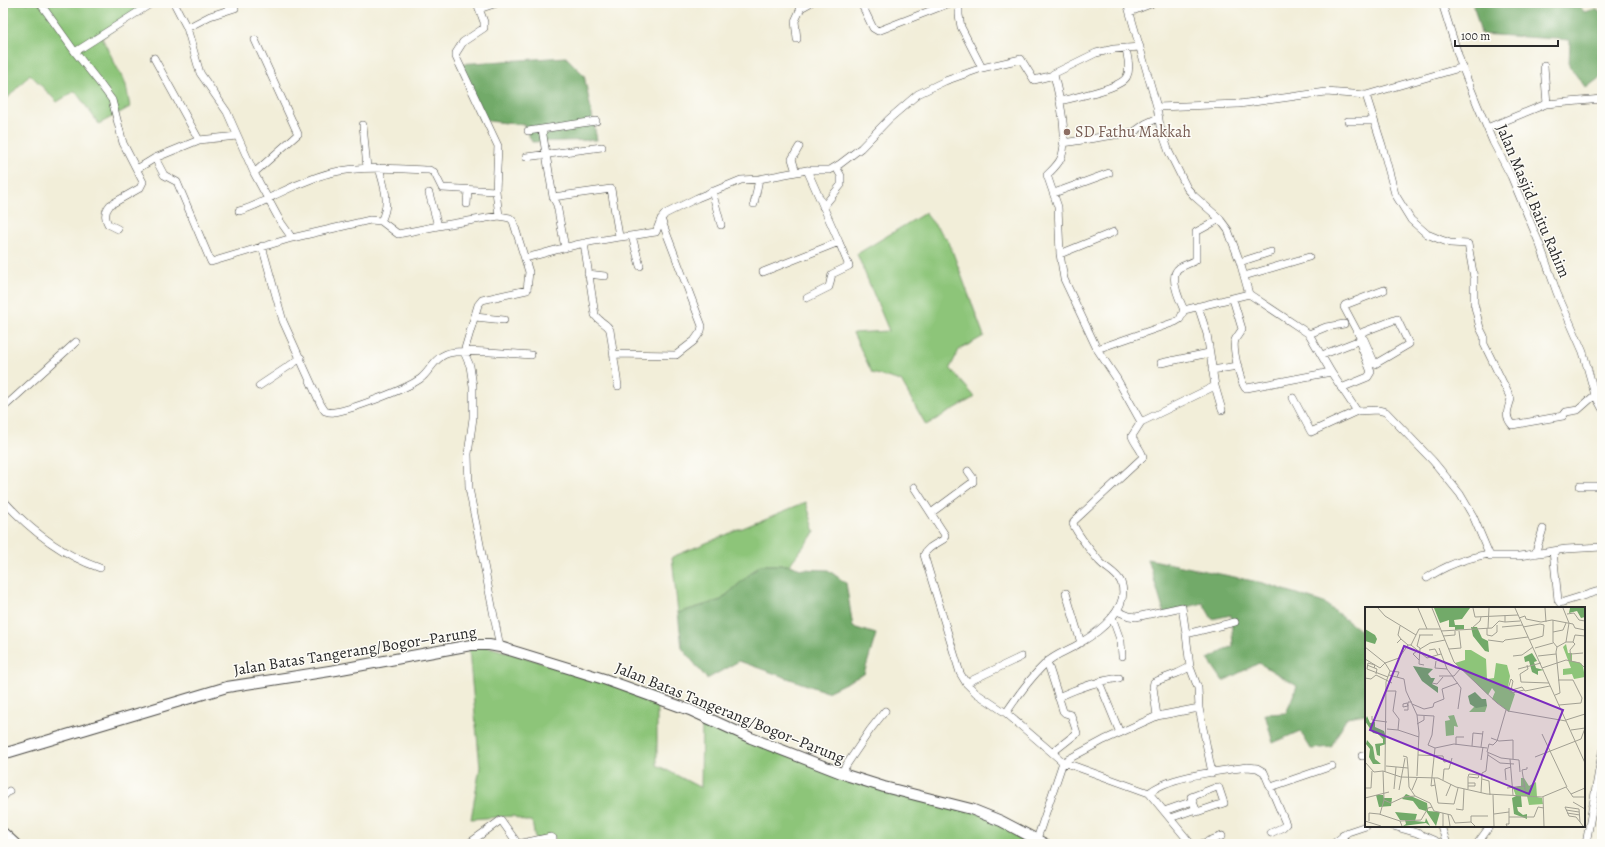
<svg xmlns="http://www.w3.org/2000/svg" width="1605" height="847" viewBox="0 0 1605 847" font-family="Alegreya,serif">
<rect width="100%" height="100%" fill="#fdfcf7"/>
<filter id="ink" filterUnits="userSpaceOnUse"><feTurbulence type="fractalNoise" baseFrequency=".025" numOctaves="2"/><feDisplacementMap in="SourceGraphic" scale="8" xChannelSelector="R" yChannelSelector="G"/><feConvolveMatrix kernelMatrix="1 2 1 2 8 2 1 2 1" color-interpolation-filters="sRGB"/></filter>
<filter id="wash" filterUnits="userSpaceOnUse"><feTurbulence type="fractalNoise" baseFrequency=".012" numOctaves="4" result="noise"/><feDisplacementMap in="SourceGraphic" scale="16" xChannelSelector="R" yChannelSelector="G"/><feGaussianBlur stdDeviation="0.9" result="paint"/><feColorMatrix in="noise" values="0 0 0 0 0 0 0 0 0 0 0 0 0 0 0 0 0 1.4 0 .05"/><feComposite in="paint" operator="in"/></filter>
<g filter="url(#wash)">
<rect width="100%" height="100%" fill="#f2eed9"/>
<path fill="#8dc579" stroke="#5c7852" d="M3,3H149L102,38L126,85L130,107L99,124L75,91L57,102L30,74L3,103Z
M925,213L949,242L984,336L959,350L950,368L975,397L926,425L901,381L872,373L853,333L889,331L857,254Z
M806,502L815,532L789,565H760L721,600L678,613L672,557Z
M468,641L657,695V765L701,788L702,718L877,786L949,800L1046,844H558L554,837L535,839L532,821H524L513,816L471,819L480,767Z"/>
<path fill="#72aa69" stroke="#4e6a4a" d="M1473,3H1578L1584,12L1596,9L1602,14V76L1586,88L1569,66L1570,40L1481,34Z
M566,57L584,75L597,140L532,142L524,125L480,120L472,92L458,64Z
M1148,559L1263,583L1324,603L1366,635V714L1347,717L1331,747L1311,749L1300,731L1273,743L1265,714L1286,713L1297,686L1259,663L1223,681L1208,659L1233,646L1231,615L1212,619L1203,603L1164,613Z
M760,565H789L801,569L828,570L846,583L853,627L876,634L864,674L827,692L739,661L707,679L682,648L678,613L721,600Z"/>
</g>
<g filter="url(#ink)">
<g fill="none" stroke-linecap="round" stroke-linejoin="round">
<g stroke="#494845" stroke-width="8">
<path id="minor" d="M40,3L75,52L98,81L112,100L123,143L143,182L140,188L110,205C105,211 104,217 108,224L118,229
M174,3L187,28L200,73L227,112L254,173L280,221L292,238
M477,3L484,22V28L463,42L456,53V57L498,146L496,191L499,216
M861,3L873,28L878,31L950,3
M959,3V15L961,27L982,68L1021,59L1034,80L1054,75C1059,95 1069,139 1061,158C1058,165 1052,170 1047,175L1058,207L1060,254L1064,279L1097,349L1175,322L1180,319L1184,310L1249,294
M1127,3L1157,107L1160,126L1169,152L1187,188L1194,196L1219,218L1228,230L1240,262L1249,294L1309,334L1331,372L1357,411L1378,410L1386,412L1433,461L1460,494L1473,516L1490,556H1519L1566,549L1602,547
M1442,3L1461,64L1477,104L1493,142L1511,176L1540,245L1557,293L1583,352L1595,395L1602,408
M801,8L810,3
M479,9L497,3
M1130,12L1153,3
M187,28L210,16L235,8
M797,39L795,21L801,8L798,3
M75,52L152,3
M154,58L199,140
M1544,66L1547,104
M1463,67L1366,95L1382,145L1395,194L1411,220L1427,234L1439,239L1450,243L1468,244L1474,278V303L1480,328L1484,336V344L1511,399C1508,409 1504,416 1512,425L1563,416L1566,412L1578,410L1595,395
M1053,74L1096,53L1114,49L1140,47
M1060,101C1074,97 1122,89 1127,76C1131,68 1127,56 1126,48
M1157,107L1239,104L1326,92L1366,95
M1348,121H1374
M363,125L367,168
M1487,128L1546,104L1602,99
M542,129L553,197L557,205L565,248
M528,131L596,121
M1063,143L1134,132L1145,124L1158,118
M526,157L602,147
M155,158L164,175L177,182L211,262L292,238L370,220L381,221L398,234L438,226L499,216L510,218L513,221L529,272L527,290L482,300L478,305L464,352L470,366L473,386V418L468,454L469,488L500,647
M379,168C384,186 391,203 381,221
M137,169L155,158L199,140L237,136
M796,172L792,159L799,147
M254,173L298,134L255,40
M712,191L721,225
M429,193L438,226
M1054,193L1109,173
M553,197L611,189L619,236
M467,204L468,190
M754,204L759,179
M823,207L841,185V176L836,167
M239,211C252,208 264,201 275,195C289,188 303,182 317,177C353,164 393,169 429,170L434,172L442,188L496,191
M632,236L640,266
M584,243L595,315C599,322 607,323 610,330L618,386
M262,246L283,321L321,405L325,411C328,412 331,413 334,412C351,410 406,389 420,379C430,372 433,359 446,354C461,348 512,354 531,355
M1060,254L1114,232
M525,258C545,253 565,247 585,243C609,238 632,236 656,232L661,219L665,214L697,198L741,180L759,179L807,170H830L840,164L861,148L889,119L918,94L945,81L982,68
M1240,262L1271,252
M763,272L839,242L807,170
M588,274L605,276
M1244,276L1309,257
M807,298L829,287L832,274L849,266L839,242
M1233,299L1242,329C1240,333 1237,336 1235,340C1232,348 1240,380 1245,388H1247L1331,372
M1184,310C1180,301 1168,276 1179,268C1184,265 1191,263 1196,260V232L1220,219
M475,317L504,320
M1397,319L1409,344L1375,364L1364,339L1360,337L1363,332Z
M1309,334L1326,327L1344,324
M1097,349L1117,379L1141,422
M614,354L676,355L694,341L701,331L702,326L661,219
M1322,355L1355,342
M1161,363L1209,353
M1212,370L1238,366
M259,386L301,358
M1215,386L1222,410
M1341,388L1368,377L1371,372L1359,341L1360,337L1344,307L1345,305L1384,290
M1293,398L1311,432L1357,411
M3,408L76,342
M1580,486H1602
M914,487L945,535L944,539C937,544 927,547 924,555L960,673L966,683L976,693L1006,713L1063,762L1149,793L1191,844
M3,500C30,530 62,555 100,568
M931,513L973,482V478L968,471
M1553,551L1558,600L1560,603L1602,590
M1535,554L1543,529
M1427,578C1446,565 1466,558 1489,554
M1066,593L1081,643
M1117,611L1129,616L1136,617L1182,607L1186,634
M1112,617L1121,642L1122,656
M1047,661L1063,711L1065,713L1071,715L1077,733L1053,752
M1190,667L1198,688L1199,708L1212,773
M1099,682L1120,733
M966,683L1021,657
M1058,697C1078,688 1097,681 1119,678
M1006,713C1018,695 1030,678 1046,663C1055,654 1070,650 1080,643C1099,632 1131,608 1121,582C1116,572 1106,569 1099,561C1090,550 1079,537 1073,524L1074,521L1143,457C1142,450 1134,443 1132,436L1141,422L1215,386L1207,334L1198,306
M1157,716L1153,687L1154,682L1178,673L1190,667L1186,634L1235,622
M1362,756L1366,755
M841,773L870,730L885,711
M1217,787L1219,788L1224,803L1197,812L1191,797Z
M1271,787L1332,766
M1149,793C1168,776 1221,771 1247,767L1257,768L1264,772L1286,824L1283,827L1271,833
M3,797L9,791
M1164,811L1193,801
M1170,818L1196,809
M1393,826L1417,833L1442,844
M1441,826L1447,844
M1343,835L1346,844
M1037,839L1063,762L1104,740L1157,716L1199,708
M468,844L501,820L518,844L551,837L553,838V844
M1201,844L1222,836
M1333,844L1348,832L1366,826
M1477,844L1490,826
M1586,844L1602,753"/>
</g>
<g stroke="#494845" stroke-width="12">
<path id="primary" d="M3,754L227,687L336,670L471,645H489L500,647L604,679L690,710L751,738L849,776L884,787L971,809L1001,821L1045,844
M3,833L15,844"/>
</g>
<use href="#minor" stroke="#fff" stroke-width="7"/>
<use href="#primary" stroke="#fff" stroke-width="10"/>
</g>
</g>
<circle fill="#8d6e63" stroke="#fdfcf7" stroke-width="1.5" cx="1067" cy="132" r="4"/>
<g text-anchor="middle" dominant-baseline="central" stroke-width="3" stroke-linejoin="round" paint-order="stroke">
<g font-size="16" fill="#785e54" stroke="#fdfcf7" text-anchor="start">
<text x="1075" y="132">SD Fathu Makkah</text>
</g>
<g font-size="16" fill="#2b2b2b" stroke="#fdfcf7">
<text transform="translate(1533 201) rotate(67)">Jalan Masjid Baitu Rahim</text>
<text transform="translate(355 651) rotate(-9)">Jalan Batas Tangerang/Bogor–Parung</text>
<text transform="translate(730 713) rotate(22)">Jalan Batas Tangerang/Bogor–Parung</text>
</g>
</g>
<g transform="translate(1365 607)">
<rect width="220" height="220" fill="#f2eed9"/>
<path d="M201,37L203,46H207V54L216,56L218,60L220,70L209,72L207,67L198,68V62L206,61L198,40ZM100,43H106L121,52L122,72L129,71L131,56L142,58L145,69L143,80L150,87L144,105L127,92L130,85L127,81L123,88L90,56L100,53ZM117,99H122L120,105H104L109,100ZM89,108L93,120L89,119V128L81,129L80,114L85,113L83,109ZM156,171H159L164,179L171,175L172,190L177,191L178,197L164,198L162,189H151L148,181L156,179Z" fill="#8dc579"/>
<path d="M69,1H105L97,12L89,13L90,18H99V22L90,23V20H84V13L75,16ZM205,1H220V10L216,11L212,4L204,6ZM106,20H112L117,31L123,34L124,45L120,44L108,29ZM0,22L10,28L12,32L10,37L0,34ZM167,46L172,54L169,55L171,61L179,63L173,64V68L167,65L164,54L160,55L159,50ZM48,59L68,62L63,67L66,71H70L67,77L73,80V86L57,74ZM110,85L117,92H121L122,99L111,101L105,97L103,89ZM2,109L5,116L10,115V120L19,124L21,130V137L15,139V149L12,148L10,137L18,136V132L13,127L8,126L0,114ZM2,133L8,140L10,152L16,157H8L4,150L5,142L1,137ZM41,187L62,196L63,204L75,205L71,219L61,204L54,202L48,194L37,192ZM11,188H18L19,191H27L26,199L14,200ZM151,189H156L157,200H152L153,204L158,208L162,207V212L149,207L147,191ZM30,205L52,207L50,214L60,215L61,211L65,219L61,216L38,219L41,217L40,213H35Z" fill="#72aa69"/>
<path fill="none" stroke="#a2a093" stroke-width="1" d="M13,1L20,9L51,28M53,1L62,22M67,1L89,55L132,96L143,104L201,114M108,1L110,10L153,8M150,1L220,156M180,1L181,15M202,7L209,6L214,13L220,14M154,11L160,9L161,12L176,15L187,13L208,17L210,21L220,23M188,13V35L192,40M140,15L155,14M35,19L33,28L36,32M137,20L158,18M158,20L175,17M107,21L115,14L116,10M122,21V28L127,29L132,25V18M123,21L124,1M76,24L127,21L134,14L140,15V8M188,25L198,23L201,16M54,28H68M55,28L52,39L55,41L54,57L59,58M78,29L90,28V24M123,33L138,35L140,33L163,30M165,33L178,29L179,18L175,17M201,35H208L210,28L220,29M32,36L36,32L43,38M46,38L62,51L76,47M0,40L20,56L34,51L43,38H46L54,22H75M74,41L82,62L96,81L93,102M170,41L188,36M55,42L65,36L80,33M84,42L96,41L94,24M64,43L70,42L73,48M52,44L48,47L54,53M206,47L218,46M148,49L157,48L168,40M173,49L191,47M0,52L15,61L20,56M71,54L70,61L82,62M206,54L205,43L210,37L208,35M2,58L12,62L11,67M162,58L163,62L155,67L156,75L184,76M9,61L10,58L3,56L2,62L23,70M177,61L201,53L215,56L220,61M153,62L176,56M25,64L34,65L32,70M24,68L39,72L41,84L52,108L54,126L52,169M74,69H89L95,62M0,71L6,72L11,68L27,76M193,73H208L217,91L216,96L194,98M67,76L72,77L78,70M146,83L148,74L146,72L143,82L147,86L159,83M147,83L157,80L160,84L185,79M190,88L195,86L191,45L192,40L201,35L204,16L198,1M42,96L43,99L38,100V97ZM47,97L59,102L68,100L69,96L79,92L77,82L93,76M39,103H43V95H47M141,103L132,134L128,138L124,137L122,145L136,151L154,153L155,165M52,108L69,109L67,128L63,138L70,141L66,179L70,178M7,109V113L22,115M201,113L220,107M52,117L59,113V109M22,122L33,123L34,112L28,104L31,84H22M33,123L54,130M206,123L220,121M177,127L202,180M126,131L134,134L148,133V152M91,138V130H99M107,139L108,126L118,127M116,140L118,124M70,141L89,137L122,141M53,148L78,149L79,155L85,154M123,148L135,156L149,157M38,149L42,150L43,161M170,150L216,132L220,121M145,152L148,188M116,153L118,140M0,155L9,165L18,164L36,170L73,171L91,180L122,187L177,190L201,180L206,187L220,181M21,159L43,161L44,180L50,189L65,196L69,204L86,208L90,216L106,215L110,219M20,165L21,75L25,64L20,56M69,171L73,196L89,197L93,181M117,172L124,174L125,188M78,173L79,162H84L87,151M141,173L140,162L146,160M103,179H110V176H103M0,181H6L7,164M142,181L159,179M29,182L31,160M103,182V170L104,167L114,168L113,171L104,170M34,183L40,151M47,183L52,171M116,186L117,166L121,164L123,146M206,187L208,190H220M128,188L129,219M161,188L157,163L162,162V160M81,189L86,177M178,190L179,219M0,191L24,185M19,193L26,196L39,190L50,189M208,195L220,202M91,202L98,203L99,182M201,203L214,205M202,206L215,208M15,207L19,193L18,164M83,207L85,219M129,207L144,205M144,210H169L173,200L179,201M0,214L16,219M4,214V206L14,207L35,214L37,219M35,214L56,213L63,201L67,200M106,215V209H123M215,215L211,210L204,209L200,200L214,202L215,215L218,219M78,219V206M142,219L141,217H144V201"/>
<path fill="#7b2cbf" fill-opacity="0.15" stroke="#7b2cbf" stroke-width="2" d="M39,39L198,103L164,187L5,123Z"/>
<rect width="220" height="220" fill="none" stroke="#2b2b2b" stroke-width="2"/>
</g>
<rect width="1605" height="847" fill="none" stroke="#fdfcf7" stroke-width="16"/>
<path d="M1455 40v6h103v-6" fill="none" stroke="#2b2b2b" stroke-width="2"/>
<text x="1461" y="40" font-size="12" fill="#2b2b2b" stroke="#fdfcf7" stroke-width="3" paint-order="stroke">100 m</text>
</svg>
